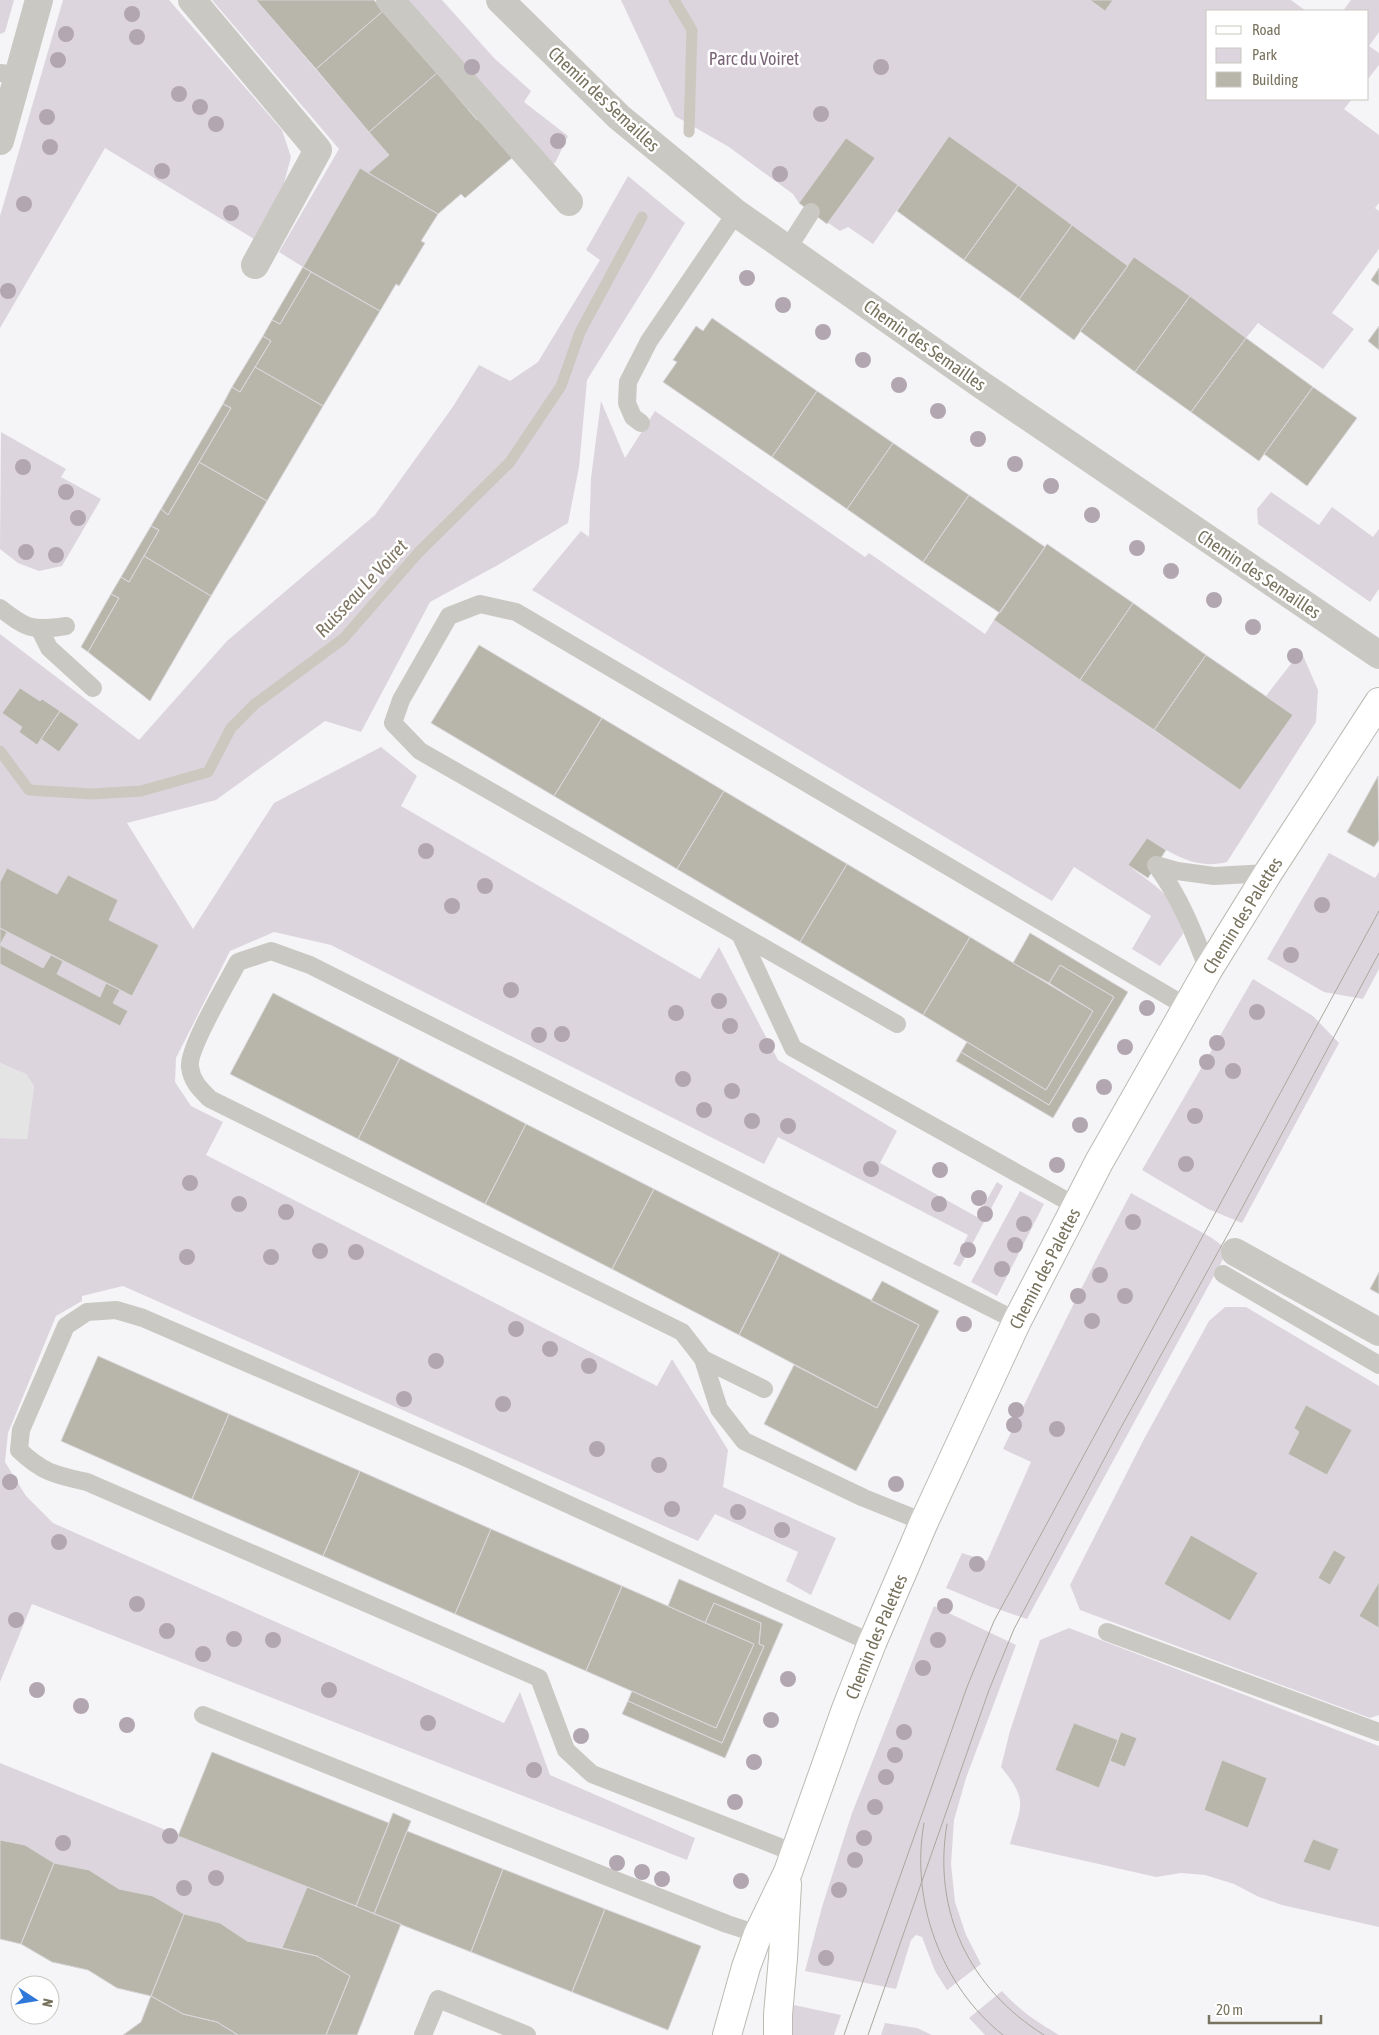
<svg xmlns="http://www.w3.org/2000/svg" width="1379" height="2035" viewBox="0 0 1379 2035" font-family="'Asap Condensed',sans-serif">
<rect width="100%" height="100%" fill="#f5f4f7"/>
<path fill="#e5e4e5" d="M0,1063L26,1074L34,1086L27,1139L0,1138Z"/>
<path fill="#ddd5de" d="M0,0H14L5,32L0,34Z
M63,0H169L282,130L291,157L283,187L254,239L105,148L0,328V216Z
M212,0H256L389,155L368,173L360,169L303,267L279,252L339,149Z
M407,0H442L494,58L531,91L524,102L568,136L555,163H547Z
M621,0H1291L1306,11H1208V99H1352L1344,109L1379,135V203L1375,208L1379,211V249L1332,313L1354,329L1323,369L1258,323L1246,338L1190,296L1128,266L949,136L873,244L848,227L840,231L799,203L793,194L729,147L675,116Z
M1351,0H1379V32L1369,46L1379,53V65L1368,79V11H1343Z
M628,176L685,223L587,380L579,467L568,523L498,565L430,602L361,732L325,721L216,800L127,823L193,929L274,803L381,747L417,776L401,806L700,979L719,947L778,1060L897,1131L880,1163L977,1217L997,1182L1003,1186L960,1267L953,1264L968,1235L778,1137L764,1164L331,945L274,932L230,951L176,1058L175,1082L191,1106L223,1122L206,1155L657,1386L672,1359L728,1450L723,1487L836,1538L811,1595L786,1581L798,1552L715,1514L698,1541L123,1286L82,1296V1301L56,1316L8,1433L5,1462L26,1496L53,1523L504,1723L520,1692L550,1775L695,1838L687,1860L32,1604L0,1682V1138L27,1139L34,1086L26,1074L0,1063V634L139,740L227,641L375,515L452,408L479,365L510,381L538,362L600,260L586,250Z
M601,401L625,458L655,411L865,557L869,553L985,634L994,620L1240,790L1293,715L1266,696L1301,651L1318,690L1316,722L1227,862C1196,870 1172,854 1147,838L1128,865C1145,879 1166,890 1177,911C1180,918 1181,927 1183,934L1160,966L1132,949L1151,916L1074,867L1052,901L532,590L581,531L589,537L591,478Z
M1,432L66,469L61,477L101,499L62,566L39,571L18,563L0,549Z
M1271,492L1319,525L1332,507L1373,537L1379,529V589L1370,602L1258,524L1257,509Z
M1329,853L1375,878L1379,872V969L1363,999L1324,992L1267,959Z
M1253,979L1313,1016L1339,1043L1242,1223L1208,1209L1142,1170Z
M1020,1191L1044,1204L997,1296L971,1282Z
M1131,1193L1212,1238L1228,1250L1027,1619L989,1606L946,1588L962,1553L987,1561L1031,1462L1003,1449C1044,1363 1086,1277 1131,1193Z
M1225,1307H1246L1379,1386V1715L1370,1718L1080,1610L1070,1585L1144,1439L1209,1321Z
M934,1606L1016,1645L966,1778L954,1820L951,1864L955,1902L966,1935L981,1964L947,1990L935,1971L922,1937L916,1935L911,1940L896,1989L805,1971L822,1907L852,1813Z
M1069,1628L1379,1746V1927L1282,1905L1259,1897L1234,1884L1205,1875L1181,1873L1156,1877L1010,1844C1021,1805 1029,1801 1001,1767L1010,1731L1040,1640Z
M0,1763L307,1887L282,1948L247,1941L220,1923L184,1914L153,1896L119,1889L89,1870L54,1863L25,1845L0,1840Z
M1002,1991C1019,2010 1037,2022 1059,2035H985L969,2018Z
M789,2004L841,2015L834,2035H790Z
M885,2023L917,2028L932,2035H881Z"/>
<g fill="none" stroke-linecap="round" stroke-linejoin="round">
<path stroke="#ccc8bf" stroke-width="11" d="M674,0L692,30L689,132
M0,751L29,790L92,794L141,791L208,772L231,728L255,704L343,639L419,552L510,462L561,386L580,332L642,217"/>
</g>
<path fill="#b8b5ab" stroke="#d7d6d8" d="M256,0H374L383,11L316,69Z
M1090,0H1113L1105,11Z
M383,11L437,73L369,132L316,69Z
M437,73L477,120L480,118L513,157L465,198L461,194L438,214L368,173L389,155L369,132Z
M949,136L1018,185L964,260L897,211Z
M846,138L875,158L827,224L799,203Z
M360,168L438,214L421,241L425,243L399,286L396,284L380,311L303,267Z
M1018,185L1072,225L1019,299L964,260Z
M1072,225L1128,266L1074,340L1019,299Z
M1134,257L1190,296L1135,372L1080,331Z
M303,267L311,272L280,324L272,320Z
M1379,268V286L1371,280Z
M311,272L380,311L323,406L255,367L271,341L263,336L272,320L280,324Z
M1190,296L1246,338L1191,412L1135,372Z
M712,318L817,391L772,457L663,382L677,362L673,360L696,326L703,331Z
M1379,326V350L1368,341Z
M263,336L271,341L240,392L232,387Z
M1246,338L1313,387L1259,461L1191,412Z
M255,367L323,406L267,501L199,462L231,408L223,404L232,387L240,392Z
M1313,387L1357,418L1307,486L1264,454Z
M817,391L893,443L847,509L772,457Z
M223,404L231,408L168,515L161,509Z
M893,443L969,495L923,562L847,509Z
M199,462L267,501L211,596L144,556L159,530L151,526L161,509L168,515Z
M969,495L1045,547L1000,613L923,562Z
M151,526L159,530L129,582L121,577Z
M1047,544L1133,603L1080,680L994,620Z
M144,556L211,596L150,701L88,652L119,598L111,594L121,577L129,582Z
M111,594L119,598L88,652L81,647Z
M1133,603L1206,655L1154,730L1080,680Z
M479,645L602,718L554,796L431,723Z
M1206,655L1293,715L1240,790L1154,730Z
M20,688L40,701L42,699L60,711L37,745L19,732L22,727L2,713Z
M60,711L79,724L59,752L41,739Z
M602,718L724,791L677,869L554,796Z
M1378,776L1379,840L1374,847L1347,832Z
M724,791L847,864L800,942L677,869Z
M1147,838L1166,850L1148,878L1128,865Z
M847,864L970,937L923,1015L800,942Z
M7,868L57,894L68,875L118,900L109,920L159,945L132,996L0,928V882Z
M0,928L7,932L0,945L43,968L51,955L63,961L57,974L100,997L106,983L120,990L113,1003L128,1011L120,1026L0,964Z
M1030,933L1128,992L1053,1118L956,1061L961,1052L1049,1105L1114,997L1060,965L1049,983L1013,963Z
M970,937L1093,1011L1046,1090L923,1015Z
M1060,965L1114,997L1049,1105L961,1052L967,1042L1046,1090L1093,1011L1049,983Z
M273,993L400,1058L358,1139L230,1074Z
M400,1058L526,1124L485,1204L358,1139Z
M526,1124L654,1189L612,1269L485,1204Z
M654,1189L780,1253L739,1335L612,1269Z
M780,1253L919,1325L877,1408L739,1335Z
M1379,1272V1294L1370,1289Z
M882,1281L939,1311L856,1471L764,1424L794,1365L877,1408L919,1325L871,1301Z
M98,1356L229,1414L192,1499L61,1441Z
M1306,1405L1352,1430L1327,1475L1288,1454L1299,1432L1294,1428Z
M229,1414L360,1471L323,1556L192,1499Z
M360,1471L491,1529L455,1614L323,1556Z
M491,1529L622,1586L586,1671L455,1614Z
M1191,1535L1258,1573L1230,1621L1164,1584Z
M1334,1550L1346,1557L1330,1585L1318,1578Z
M679,1579L783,1624L725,1758L622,1714L628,1701L722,1743L764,1646L759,1644L761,1623L714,1603L705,1623L668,1606Z
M1379,1582V1628L1359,1616Z
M622,1586L754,1644L716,1728L586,1671Z
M714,1603L761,1623L759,1644L764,1646L722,1743L628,1701L632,1691L716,1728L754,1644L705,1623Z
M1074,1723L1118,1740L1099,1788L1055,1770Z
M1121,1732L1137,1738L1125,1767L1110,1761Z
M212,1752L389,1823L356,1906L178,1836Z
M1222,1760L1267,1778L1248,1828L1204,1810Z
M393,1813L411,1821L374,1914L356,1906Z
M407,1831L503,1869L471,1952L374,1914Z
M1313,1839L1339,1849L1330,1871L1303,1862Z
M0,1840L25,1845L54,1863L21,1944L0,1939Z
M54,1863L89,1870L119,1889L153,1896L184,1914L151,1996L117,1988L88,1970L52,1962L21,1944Z
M503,1869L605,1909L572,1992L471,1952Z
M307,1887L401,1924L357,2035H326L350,1976L317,1956L282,1948Z
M605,1909L701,1946L668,2030L572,1992Z
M184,1914L220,1923L247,1941L317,1956L350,1976L326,2035H238L217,2022L183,2014L151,1996Z
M151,1996L183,2014L217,2022L238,2035H123L141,2022Z"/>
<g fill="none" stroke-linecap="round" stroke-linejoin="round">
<g stroke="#bcbab2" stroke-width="30">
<g id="secondary">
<path id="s1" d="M727,2035L746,1967L758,1934L788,1872L846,1709L872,1643L924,1522L1017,1321L1099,1162L1208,970L1268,873L1379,702"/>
<path d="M778,2035V2015L783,1958L787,1884"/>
</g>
</g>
<path stroke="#c9c8c2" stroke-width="18" d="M0,73L18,75
M788,248L811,212
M641,423L633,417L627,403L628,382L649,341L736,213
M0,608C27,629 32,631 66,626
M40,630L49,648L93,688
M1156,865C1180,897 1194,933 1208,970
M1156,865L1177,871L1214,876L1268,873
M740,934L897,1024
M1076,1206L793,1048L740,934L420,751L393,723L401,700L449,616L480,604L516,612L1187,1007
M1223,1274L1379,1365
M703,1359L764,1389
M924,1522L864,1498L744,1441L719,1409L703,1359L682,1332L210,1099C200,1089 192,1082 190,1067C187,1050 228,981 238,962L271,951L310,965L1017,1321
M1107,1632L1379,1732
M203,1715L605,1876L727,1924L758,1934
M795,1853L592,1774L566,1750L539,1678L87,1482C56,1475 43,1473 19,1450L21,1430L66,1326L87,1312L116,1310L143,1318L469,1459L872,1643
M423,2035L438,1999L527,2035"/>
<path stroke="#c9c8c2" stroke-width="28" d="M192,0L318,150L255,265
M390,0L569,202
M500,0L619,117L736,213L983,386L1379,655
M0,141L39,0
M1235,1252L1379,1332"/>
<use href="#secondary" stroke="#fff" stroke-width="28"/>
<path stroke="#aaa79d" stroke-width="1" d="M924,1823C910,1901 941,1986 1003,2035
M947,1824C932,1912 970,1989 1044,2035
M844,2035L967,1687L994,1621L1379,911
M868,2035L989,1690L1014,1629L1119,1431L1228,1234L1379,953"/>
</g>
<g fill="#b2a6b1">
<circle cx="132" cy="14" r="8"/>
<circle cx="66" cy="34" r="8"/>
<circle cx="137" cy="37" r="8"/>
<circle cx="58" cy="60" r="8"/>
<circle cx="472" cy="67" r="8"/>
<circle cx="881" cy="67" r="8"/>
<circle cx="179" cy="94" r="8"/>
<circle cx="200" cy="107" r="8"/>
<circle cx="821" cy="114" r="8"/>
<circle cx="47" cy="117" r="8"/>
<circle cx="216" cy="124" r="8"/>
<circle cx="558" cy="141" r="8"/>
<circle cx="50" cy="147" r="8"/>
<circle cx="162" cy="171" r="8"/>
<circle cx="780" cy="174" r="8"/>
<circle cx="24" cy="204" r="8"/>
<circle cx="231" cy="213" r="8"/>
<circle cx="747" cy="278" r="8"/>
<circle cx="8" cy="291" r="8"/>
<circle cx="783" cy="305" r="8"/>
<circle cx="823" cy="332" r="8"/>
<circle cx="863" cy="360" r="8"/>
<circle cx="899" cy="385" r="8"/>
<circle cx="938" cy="411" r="8"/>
<circle cx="978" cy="439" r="8"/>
<circle cx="1015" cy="464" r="8"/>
<circle cx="23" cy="467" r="8"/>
<circle cx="1051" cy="486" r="8"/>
<circle cx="66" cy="492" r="8"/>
<circle cx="1092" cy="515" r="8"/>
<circle cx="78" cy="518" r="8"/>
<circle cx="1137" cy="548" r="8"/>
<circle cx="26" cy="552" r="8"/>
<circle cx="56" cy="555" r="8"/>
<circle cx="1171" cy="571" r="8"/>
<circle cx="1214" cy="600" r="8"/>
<circle cx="1253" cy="627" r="8"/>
<circle cx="1295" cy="656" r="8"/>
<circle cx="426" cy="851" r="8"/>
<circle cx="485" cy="886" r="8"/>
<circle cx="1322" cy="905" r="8"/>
<circle cx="452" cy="906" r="8"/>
<circle cx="1291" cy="955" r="8"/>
<circle cx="511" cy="990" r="8"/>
<circle cx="719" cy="1001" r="8"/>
<circle cx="1147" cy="1008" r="8"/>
<circle cx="1257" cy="1012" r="8"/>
<circle cx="676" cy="1013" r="8"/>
<circle cx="730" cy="1026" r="8"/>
<circle cx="562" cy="1034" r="8"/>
<circle cx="539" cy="1035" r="8"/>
<circle cx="1217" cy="1043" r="8"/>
<circle cx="767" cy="1046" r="8"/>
<circle cx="1125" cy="1047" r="8"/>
<circle cx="1207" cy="1062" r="8"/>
<circle cx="1233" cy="1071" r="8"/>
<circle cx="683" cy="1079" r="8"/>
<circle cx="1104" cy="1087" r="8"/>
<circle cx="732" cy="1091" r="8"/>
<circle cx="704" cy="1110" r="8"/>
<circle cx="1195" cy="1116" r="8"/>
<circle cx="752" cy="1121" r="8"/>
<circle cx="1080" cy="1125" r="8"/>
<circle cx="788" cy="1126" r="8"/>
<circle cx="1186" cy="1164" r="8"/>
<circle cx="1057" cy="1165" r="8"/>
<circle cx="871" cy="1169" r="8"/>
<circle cx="940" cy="1170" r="8"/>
<circle cx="190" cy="1183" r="8"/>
<circle cx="979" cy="1198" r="8"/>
<circle cx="239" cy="1204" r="8"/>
<circle cx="939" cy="1204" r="8"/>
<circle cx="286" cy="1212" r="8"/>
<circle cx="985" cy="1214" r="8"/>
<circle cx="1133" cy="1222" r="8"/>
<circle cx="1024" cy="1224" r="8"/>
<circle cx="1015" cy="1245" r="8"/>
<circle cx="968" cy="1250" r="8"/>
<circle cx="320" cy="1251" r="8"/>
<circle cx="356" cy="1252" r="8"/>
<circle cx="187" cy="1257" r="8"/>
<circle cx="271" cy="1257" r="8"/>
<circle cx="1002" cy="1269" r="8"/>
<circle cx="1100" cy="1275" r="8"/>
<circle cx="1078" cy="1296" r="8"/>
<circle cx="1125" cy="1296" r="8"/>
<circle cx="1092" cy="1321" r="8"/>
<circle cx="964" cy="1324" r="8"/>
<circle cx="516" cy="1329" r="8"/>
<circle cx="550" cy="1349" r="8"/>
<circle cx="436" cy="1361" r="8"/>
<circle cx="589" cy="1366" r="8"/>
<circle cx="404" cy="1399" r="8"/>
<circle cx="503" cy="1404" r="8"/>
<circle cx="1016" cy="1410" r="8"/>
<circle cx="1014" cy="1425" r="8"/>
<circle cx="1057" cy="1429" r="8"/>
<circle cx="597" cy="1449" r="8"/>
<circle cx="659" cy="1465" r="8"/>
<circle cx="10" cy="1482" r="8"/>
<circle cx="896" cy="1484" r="8"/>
<circle cx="672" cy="1509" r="8"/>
<circle cx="738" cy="1512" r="8"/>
<circle cx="782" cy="1530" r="8"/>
<circle cx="59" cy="1542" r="8"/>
<circle cx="977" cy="1564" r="8"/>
<circle cx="137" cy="1604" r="8"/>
<circle cx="945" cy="1606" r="8"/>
<circle cx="16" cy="1620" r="8"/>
<circle cx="167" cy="1631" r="8"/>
<circle cx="234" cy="1639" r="8"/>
<circle cx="273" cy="1640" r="8"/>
<circle cx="938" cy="1640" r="8"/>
<circle cx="203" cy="1654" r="8"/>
<circle cx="923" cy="1668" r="8"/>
<circle cx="788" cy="1679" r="8"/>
<circle cx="37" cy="1690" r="8"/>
<circle cx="329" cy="1690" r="8"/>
<circle cx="81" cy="1706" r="8"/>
<circle cx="771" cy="1720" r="8"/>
<circle cx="428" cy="1723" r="8"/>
<circle cx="127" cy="1725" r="8"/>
<circle cx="904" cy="1732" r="8"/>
<circle cx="581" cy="1736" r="8"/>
<circle cx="895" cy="1755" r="8"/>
<circle cx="754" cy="1762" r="8"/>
<circle cx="534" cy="1770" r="8"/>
<circle cx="886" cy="1777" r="8"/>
<circle cx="735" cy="1802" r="8"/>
<circle cx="875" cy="1807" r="8"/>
<circle cx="170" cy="1836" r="8"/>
<circle cx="864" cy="1838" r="8"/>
<circle cx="63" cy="1843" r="8"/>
<circle cx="855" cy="1860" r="8"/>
<circle cx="617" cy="1863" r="8"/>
<circle cx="642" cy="1872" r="8"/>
<circle cx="216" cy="1878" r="8"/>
<circle cx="662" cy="1879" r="8"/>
<circle cx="741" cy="1881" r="8"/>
<circle cx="184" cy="1888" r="8"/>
<circle cx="839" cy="1890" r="8"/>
<circle cx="826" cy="1958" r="8"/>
</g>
<g text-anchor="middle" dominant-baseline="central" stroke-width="5" stroke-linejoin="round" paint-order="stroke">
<g font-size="18" fill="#7b6678" stroke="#fff">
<text x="754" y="58">Parc du Voiret</text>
</g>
<g font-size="18" fill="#78735e" stroke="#fff">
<text transform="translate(604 99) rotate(43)">Chemin des Semailles</text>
<text transform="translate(925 345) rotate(35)">Chemin des Semailles</text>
<text transform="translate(1259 574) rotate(34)">Chemin des Semailles</text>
<text stroke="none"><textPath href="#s1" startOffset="1236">Chemin des Palettes</textPath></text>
<text stroke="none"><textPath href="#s1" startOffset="831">Chemin des Palettes</textPath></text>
<text stroke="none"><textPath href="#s1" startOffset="426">Chemin des Palettes</textPath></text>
</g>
<g font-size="19" font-style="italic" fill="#7f7563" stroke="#fff">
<text transform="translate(361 588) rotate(-47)">Ruisseau Le Voiret</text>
</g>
</g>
<rect x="1206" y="10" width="162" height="90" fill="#ffffff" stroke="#c9c7bf"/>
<rect x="1216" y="26" width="25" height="8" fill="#ffffff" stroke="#c9c7bf"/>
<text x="1252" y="35" font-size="15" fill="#78735e">Road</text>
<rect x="1216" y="48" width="25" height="15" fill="#ddd5de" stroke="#c9c7bf"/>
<text x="1252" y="60" font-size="15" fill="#78735e">Park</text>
<rect x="1216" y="72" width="25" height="15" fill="#b8b5ab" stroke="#c9c7bf"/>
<text x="1252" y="85" font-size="15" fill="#78735e">Building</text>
<g transform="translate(35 2000) rotate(102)"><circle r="24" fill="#ffffff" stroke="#c9c7bf"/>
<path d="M0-4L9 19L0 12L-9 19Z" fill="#3077da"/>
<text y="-8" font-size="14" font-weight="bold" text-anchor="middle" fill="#78735e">N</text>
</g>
<path d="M1209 2015v8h112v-8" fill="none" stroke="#78735e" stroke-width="2.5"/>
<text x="1216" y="2015" font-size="15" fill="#78735e" stroke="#ffffff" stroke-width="4" paint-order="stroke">20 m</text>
</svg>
